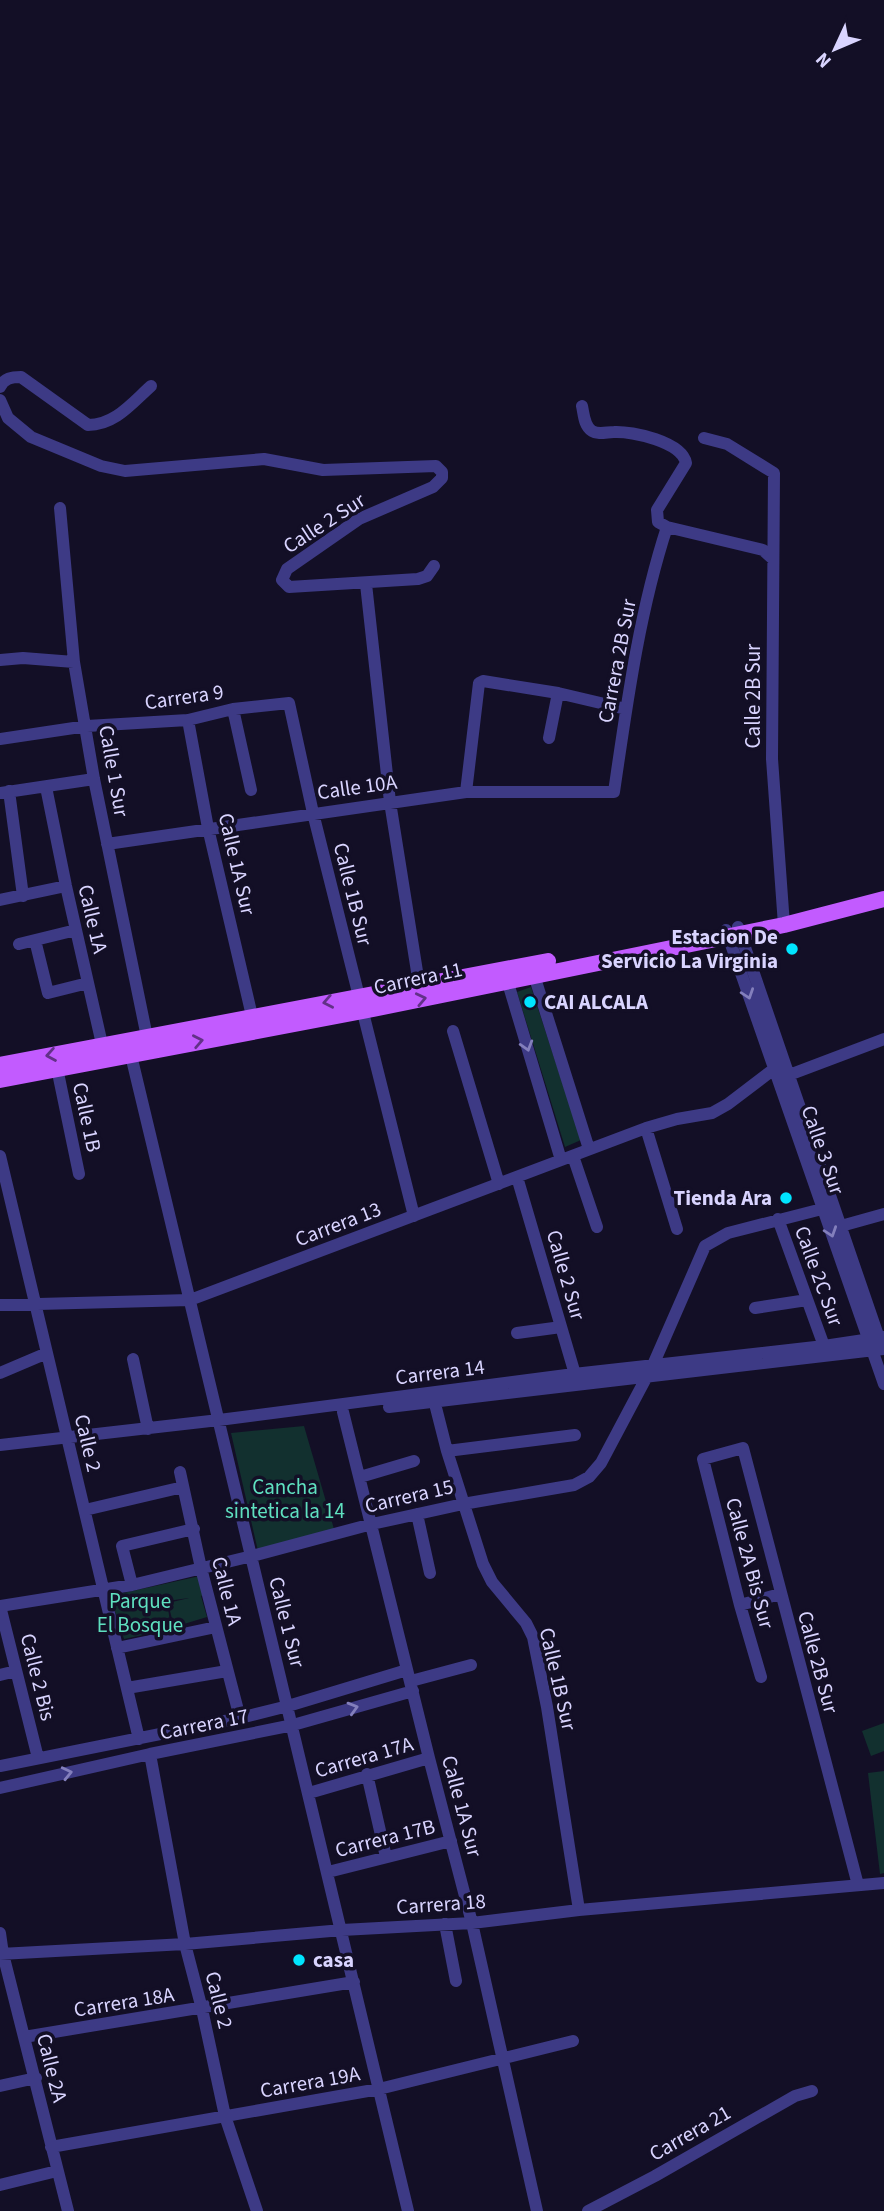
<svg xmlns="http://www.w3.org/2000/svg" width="884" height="2211" viewBox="0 0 884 2211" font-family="'Source Sans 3',sans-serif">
<rect width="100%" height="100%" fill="#130f26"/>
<path fill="#12302f" d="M531,987L581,1140L565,1147L517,992Z
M304,1426L334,1529L258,1551L231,1433Z
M200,1576L204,1595L201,1596L207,1617L174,1627L168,1603L189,1598L167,1601L171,1629L124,1639L110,1596Z
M884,1723V1751L871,1756L862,1731Z
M884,1771V1873L880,1874L868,1773Z"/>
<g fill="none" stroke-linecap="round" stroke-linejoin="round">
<path stroke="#3d3a85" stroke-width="12" d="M0,387C4,378 12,377 21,377L88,425C115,425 132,403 151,386
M0,400L8,418L31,437L101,466L125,471L264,459L323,470L436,466L442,472V478L433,487L359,519L287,569L282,580L289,587L418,579L427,576L434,566
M582,406C584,415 584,426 592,431C598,435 607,432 614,432C633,431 682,442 686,463L657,510L658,522L667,527L763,550L773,559
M704,438L727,444L774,473L772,759L784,925
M60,508L74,662L94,779L147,1037
M366,584L390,802L419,984
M0,660L23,658L74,662
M233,709L251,790
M188,720L208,828L252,1016
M549,738L558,693
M0,739L87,726L188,720L233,709L289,703L313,813L414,1216
M46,787L66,886L104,1053
M9,791L23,896
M466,792L479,683L483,681L558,693L626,709
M0,793L94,779
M107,844L466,792H614C627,703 639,613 667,527
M0,900L66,886
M738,927L881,1344
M726,930L884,1384
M35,940L48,993L88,983
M19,944L76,930
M505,973L561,1160
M534,975L589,1149
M453,1031L499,1184
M129,1047L408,2211
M57,1068L79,1174
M789,1075L884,1039
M646,1128L677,1229
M0,1156L139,1739
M573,1156L597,1227
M517,1177L577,1381
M778,1219L824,1346
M841,1226L884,1214
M0,1305L190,1300L646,1128L677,1119L712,1113L728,1104L774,1069
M755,1308L807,1300
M517,1333L561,1327
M133,1359L148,1429
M0,1373L47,1353
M433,1396L447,1451L483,1564L492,1582L526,1623L533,1637L547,1707L579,1910
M389,1407L884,1349
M343,1412L429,1758L472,1923L537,2211
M0,1445L219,1420L574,1374L824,1346L884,1337
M447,1451L575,1435
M180,1472L201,1568L240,1718
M360,1477L414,1461
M85,1510L183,1487
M417,1514L430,1573
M132,1585L122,1546L194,1529
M740,1605L780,1594
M0,1606L132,1585L252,1556L372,1524L463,1504L574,1485L589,1477L601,1463L653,1365L705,1246L728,1233L822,1209
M0,1606L38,1758
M117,1648L216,1627
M0,1675L16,1671
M761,1677L740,1605L703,1459L743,1448L858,1885
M411,1681L471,1665
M127,1688L227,1671
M150,1754L185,1944L202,2009L225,2116L257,2211
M0,1766L240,1718L288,1706L407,1670
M367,1774L386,1857
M0,1788L150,1754L293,1725L413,1691
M309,1793L429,1758
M328,1872L451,1841
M445,1924L456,1981
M0,1933L3,1954L68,2211
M0,1954L185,1944L342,1930L472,1923L579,1910L884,1883
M24,2037L354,1982
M0,2086L36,2078
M51,2147L379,2089L573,2041
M0,2185L57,2171
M588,2211L655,2176L795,2096L812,2091"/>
<path stroke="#c25bff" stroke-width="16" d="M0,1065L548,961
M0,1080L363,1011L784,925L884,899"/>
</g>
<defs><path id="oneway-chevron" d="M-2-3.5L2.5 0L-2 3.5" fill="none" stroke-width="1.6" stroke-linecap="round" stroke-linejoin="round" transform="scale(1.75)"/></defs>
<g stroke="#837fbc">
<use href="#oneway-chevron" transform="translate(748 994) rotate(71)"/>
<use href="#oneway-chevron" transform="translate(527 1046) rotate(73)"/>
<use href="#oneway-chevron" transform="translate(831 1232) rotate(71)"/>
<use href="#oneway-chevron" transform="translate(353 1708) rotate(-16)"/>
<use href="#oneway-chevron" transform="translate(67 1773) rotate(-13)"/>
</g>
<g stroke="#623188">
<use href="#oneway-chevron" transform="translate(421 999) rotate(-12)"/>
<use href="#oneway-chevron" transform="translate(328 1002) rotate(169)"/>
<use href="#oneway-chevron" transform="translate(198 1041) rotate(-11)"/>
<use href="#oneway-chevron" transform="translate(51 1055) rotate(170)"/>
</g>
<g fill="#00e5ff" stroke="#130f26" stroke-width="2.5">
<circle cx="792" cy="949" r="7"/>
<circle cx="530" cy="1002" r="7"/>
<circle cx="786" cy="1198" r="7"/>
<circle cx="299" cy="1960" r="7"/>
</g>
<g text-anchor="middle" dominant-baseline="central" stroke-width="7" stroke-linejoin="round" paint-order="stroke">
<g font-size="21" fill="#d9d4ff" stroke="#130f26">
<text transform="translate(324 523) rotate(-33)">Calle 2 Sur</text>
<text transform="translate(617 661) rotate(-79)">Carrera 2B Sur</text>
<text transform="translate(753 696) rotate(-90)">Calle 2B Sur</text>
<text transform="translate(184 697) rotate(-8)">Carrera 9</text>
<text transform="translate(114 771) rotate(80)">Calle 1 Sur</text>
<text transform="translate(357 787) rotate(-8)">Calle 10A</text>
<text transform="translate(237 864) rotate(77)">Calle 1A Sur</text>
<text transform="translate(353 894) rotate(76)">Calle 1B Sur</text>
<text transform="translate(93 919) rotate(77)">Calle 1A</text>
<text transform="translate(418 978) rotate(-12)">Carrera 11</text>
<text transform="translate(87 1117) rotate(78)">Calle 1B</text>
<text transform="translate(823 1150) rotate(71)">Calle 3 Sur</text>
<text transform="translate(338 1224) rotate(-21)">Carrera 13</text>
<text transform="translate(566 1275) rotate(74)">Calle 2 Sur</text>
<text transform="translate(819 1276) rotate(70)">Calle 2C Sur</text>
<text transform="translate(440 1372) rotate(-7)">Carrera 14</text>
<text transform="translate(88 1443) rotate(77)">Calle 2</text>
<text transform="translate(409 1496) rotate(-13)">Carrera 15</text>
<text transform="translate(750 1563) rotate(75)">Calle 2A Bis Sur</text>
<text transform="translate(227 1591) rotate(76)">Calle 1A</text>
<text transform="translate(287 1622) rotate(76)">Calle 1 Sur</text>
<text transform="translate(818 1662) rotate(75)">Calle 2B Sur</text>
<text transform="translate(38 1677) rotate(76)">Calle 2 Bis</text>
<text transform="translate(558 1679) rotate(77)">Calle 1B Sur</text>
<text transform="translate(204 1724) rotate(-11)">Carrera 17</text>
<text transform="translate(364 1757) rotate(-16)">Carrera 17A</text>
<text transform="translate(462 1806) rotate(75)">Calle 1A Sur</text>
<text transform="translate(385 1838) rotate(-14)">Carrera 17B</text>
<text transform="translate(441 1904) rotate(-4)">Carrera 18</text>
<text transform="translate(219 2000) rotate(76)">Calle 2</text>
<text transform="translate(124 2002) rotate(-9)">Carrera 18A</text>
<text transform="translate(52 2068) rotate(76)">Calle 2A</text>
<text transform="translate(310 2082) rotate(-10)">Carrera 19A</text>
<text transform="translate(690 2133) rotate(-30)">Carrera 21</text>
</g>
<g font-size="21" font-weight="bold" fill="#d9d4ff" stroke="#130f26" text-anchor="end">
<text x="778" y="937">Estacion De<tspan x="778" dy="24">Servicio La Virginia</tspan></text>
<text x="544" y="1002" text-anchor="start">CAI ALCALA</text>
<text x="772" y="1198">Tienda Ara</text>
<text x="313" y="1960" text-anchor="start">casa</text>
</g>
<g font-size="21" fill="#5fe0c0" stroke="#130f26">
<text x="285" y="1487">Cancha<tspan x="285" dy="24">sintetica la 14</tspan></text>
<text x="140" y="1601">Parque<tspan x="140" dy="24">El Bosque</tspan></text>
</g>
</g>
<g transform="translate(835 49) rotate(226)" stroke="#130f26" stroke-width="5" paint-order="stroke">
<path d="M0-5L12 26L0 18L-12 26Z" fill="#d9d4ff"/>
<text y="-10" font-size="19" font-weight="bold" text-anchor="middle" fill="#d9d4ff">N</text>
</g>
</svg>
